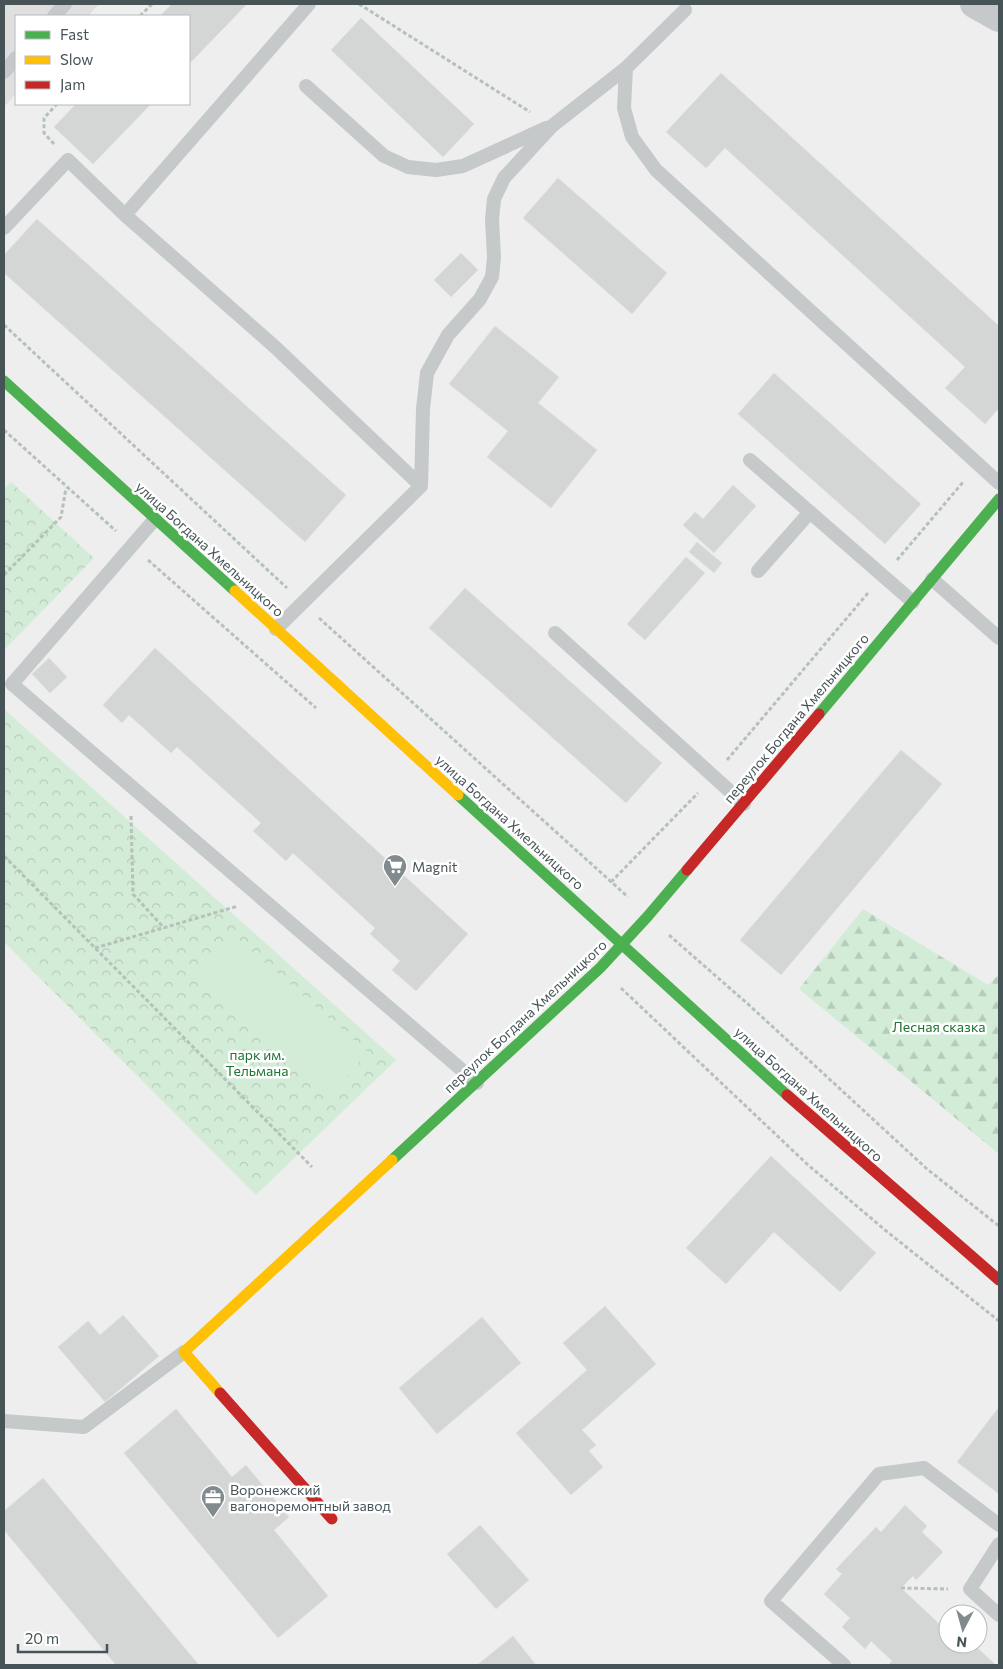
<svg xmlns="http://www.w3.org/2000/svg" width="1003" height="1669" viewBox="0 0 1003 1669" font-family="Commissioner,sans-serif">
<defs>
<pattern id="forest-firs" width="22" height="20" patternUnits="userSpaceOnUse" patternTransform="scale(1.25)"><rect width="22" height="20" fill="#d3ecd7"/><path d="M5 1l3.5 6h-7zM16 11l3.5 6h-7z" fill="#b6ccbb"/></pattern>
<pattern id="park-crowns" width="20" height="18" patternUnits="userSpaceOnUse" patternTransform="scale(1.25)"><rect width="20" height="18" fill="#d3ecd7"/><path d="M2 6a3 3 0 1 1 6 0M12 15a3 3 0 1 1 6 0" fill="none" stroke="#b6ccbb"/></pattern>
</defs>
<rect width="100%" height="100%" fill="#eee"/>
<path fill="#e0dfe0" d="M4,4H99L88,16H16V93L4,107Z"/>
<path fill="url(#forest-firs)" d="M863,909L988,985L999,974V1154L799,989Z"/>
<path fill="url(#park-crowns)" d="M11,482L94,558L4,650V489Z
M4,709L396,1060L256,1195L4,942Z"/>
<path fill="#d3ecd7" d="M231,933L368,1052L332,1093L195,974Z"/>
<path fill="#d4d6d6" stroke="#dfe0e1" d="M172,4H247L189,64V16H160Z
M361,18L474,124L443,157L331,50Z
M721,73L999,326V408L985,424L945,388L965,367L725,148L706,168L666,132Z
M76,104H151L93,164L54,127Z
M558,178L667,273L632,314L523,218Z
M37,219L346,495L305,542L4,273V255Z
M461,253L478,270L451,297L434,280Z
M495,326L559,377L538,403L597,450L551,508L487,457L508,431L449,384Z
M774,373L921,504L885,544L738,414Z
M733,485L756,506L714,553L683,525L695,512L703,519Z
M697,542L722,563L714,573L689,552Z
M686,557L705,573L645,640L627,624Z
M465,588L662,763L626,803L429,628Z
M155,648L468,934L416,991L392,970L400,961L370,934L375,928L293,853L286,861L253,831L261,823L177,747L171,753L129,715L122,723L103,705Z
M49,658L67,677L50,693L32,674Z
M901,750L942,784L781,975L740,940Z
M771,1156L876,1253L840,1292L774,1232L726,1284L686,1248Z
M605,1306L656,1364L582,1430L596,1445L589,1451L603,1467L571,1495L516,1433L587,1370L563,1343Z
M123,1315L159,1356L105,1402L58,1347L88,1321L100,1335Z
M482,1317L521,1363L437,1434L399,1388Z
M999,1407V1494L957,1462Z
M176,1409L232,1477L246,1465L289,1517L274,1530L328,1596L278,1638L124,1453Z
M43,1478L199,1665H116L4,1530V1511Z
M905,1505L927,1526L922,1532L943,1552L916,1580L913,1576L901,1588L948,1632V1644H973L996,1665H888L892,1661L871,1641L865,1649L842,1627L850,1618L824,1594L842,1574L836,1569L876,1527L881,1532Z
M480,1525L529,1580L496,1609L447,1554Z
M513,1636L536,1665H477Z"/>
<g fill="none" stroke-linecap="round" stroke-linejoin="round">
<path stroke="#b5c1ba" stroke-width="3" stroke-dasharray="4 2.5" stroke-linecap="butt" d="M359,4L530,112
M140,16L152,4
M54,144L44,133V118L57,104
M4,325L287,588
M4,430L116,531
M148,560L316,708
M897,560L964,481
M4,575L61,517L66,488
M319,618L628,897
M727,760L868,593
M131,816L133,894L164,928
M4,856L312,1167
M611,882L698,793
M669,935L749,1005L927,1169L999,1226
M95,948L238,906
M621,988L807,1164L885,1230L999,1321
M901,1588L948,1589"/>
<path stroke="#c5c9c9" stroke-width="14" d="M54,16L65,4
M626,68L624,108L632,137L656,170L999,483
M4,72L16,58
M306,86L384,156L408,167L436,170L463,166L546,128
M125,215L275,347L421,486L276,629
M4,228L68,160L125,215L309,4
M750,460L913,602
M421,486L423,409L427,373L448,335L480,299L492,277L494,257L492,220L494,199L504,178L552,126L626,68L685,10
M155,519L12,684L477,1083
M758,571L810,512
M932,579L999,638
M555,633L744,804
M4,1421L84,1427L184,1352
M999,1544L970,1589L999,1615
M844,1665L771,1601L879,1474L924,1468L999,1525"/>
<path stroke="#c5c9c9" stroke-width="28" d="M974,4L999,18"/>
<path stroke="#4caf50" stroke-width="11" d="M4,381L235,591
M819,714L999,499
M458,795L787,1095
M392,1160L600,968L648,916L687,870"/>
<path stroke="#ffc107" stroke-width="11" d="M235,591L458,795
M220,1393L184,1352L392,1160"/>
<path stroke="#c62828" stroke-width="11" d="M687,870L819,714
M787,1095L999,1280
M220,1393L332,1519"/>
</g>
<defs>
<g id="supermarket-pin" transform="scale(1.25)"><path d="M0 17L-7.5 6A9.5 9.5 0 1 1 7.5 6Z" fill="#818a8c" stroke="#fff"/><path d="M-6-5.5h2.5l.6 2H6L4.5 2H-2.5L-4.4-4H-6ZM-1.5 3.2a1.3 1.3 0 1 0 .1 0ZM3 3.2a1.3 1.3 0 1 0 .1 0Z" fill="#fff"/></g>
<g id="office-pin" transform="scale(1.25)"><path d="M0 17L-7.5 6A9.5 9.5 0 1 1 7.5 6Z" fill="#818a8c" stroke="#fff"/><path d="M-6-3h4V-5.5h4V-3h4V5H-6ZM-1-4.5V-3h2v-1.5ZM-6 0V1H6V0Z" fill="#fff"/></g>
</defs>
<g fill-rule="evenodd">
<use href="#supermarket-pin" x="395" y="866"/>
<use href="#office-pin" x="213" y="1497"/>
</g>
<g text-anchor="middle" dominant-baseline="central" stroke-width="5" stroke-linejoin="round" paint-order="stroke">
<g font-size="14" fill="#465458" stroke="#fff">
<text transform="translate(210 549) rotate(42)">улица Богдана Хмельницкого</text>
<text transform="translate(796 718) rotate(-50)">переулок Богдана Хмельницкого</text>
<text transform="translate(510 822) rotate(42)">улица Богдана Хмельницкого</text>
<text transform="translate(525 1016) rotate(-43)">переулок Богдана Хмельницкого</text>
<text transform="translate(809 1094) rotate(42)">улица Богдана Хмельницкого</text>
</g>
<g font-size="14" fill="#465458" stroke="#fff" text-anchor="start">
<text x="412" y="866">Magnit</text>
<text x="230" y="1489">Воронежский<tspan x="230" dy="16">вагоноремонтный завод</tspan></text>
</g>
<g font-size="14" fill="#1d7433" stroke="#fff">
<text x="939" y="1026">Лесная сказка</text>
<text x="257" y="1054">парк им.<tspan x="257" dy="16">Тельмана</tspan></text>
</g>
</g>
<rect width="1003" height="1669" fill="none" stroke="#465458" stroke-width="10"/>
<rect x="15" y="15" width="175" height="90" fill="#ffffff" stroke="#b5bbbc"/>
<rect x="25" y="31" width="25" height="8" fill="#4caf50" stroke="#b5bbbc"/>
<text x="60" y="40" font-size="15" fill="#465458">Fast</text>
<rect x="25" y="56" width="25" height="8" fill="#ffc107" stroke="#b5bbbc"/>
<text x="60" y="65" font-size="15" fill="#465458">Slow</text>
<rect x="25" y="81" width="25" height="8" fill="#c62828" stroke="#b5bbbc"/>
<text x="60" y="90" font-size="15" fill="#465458">Jam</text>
<g transform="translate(963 1629) rotate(186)"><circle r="24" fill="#ffffff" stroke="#b5bbbc"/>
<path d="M0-4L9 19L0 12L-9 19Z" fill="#818a8c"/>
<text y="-8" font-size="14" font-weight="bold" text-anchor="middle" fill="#465458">N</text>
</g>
<path d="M18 1644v8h89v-8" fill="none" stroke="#465458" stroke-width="2.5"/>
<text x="25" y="1644" font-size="15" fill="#465458" stroke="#ffffff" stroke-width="4" paint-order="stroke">20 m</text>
</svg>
